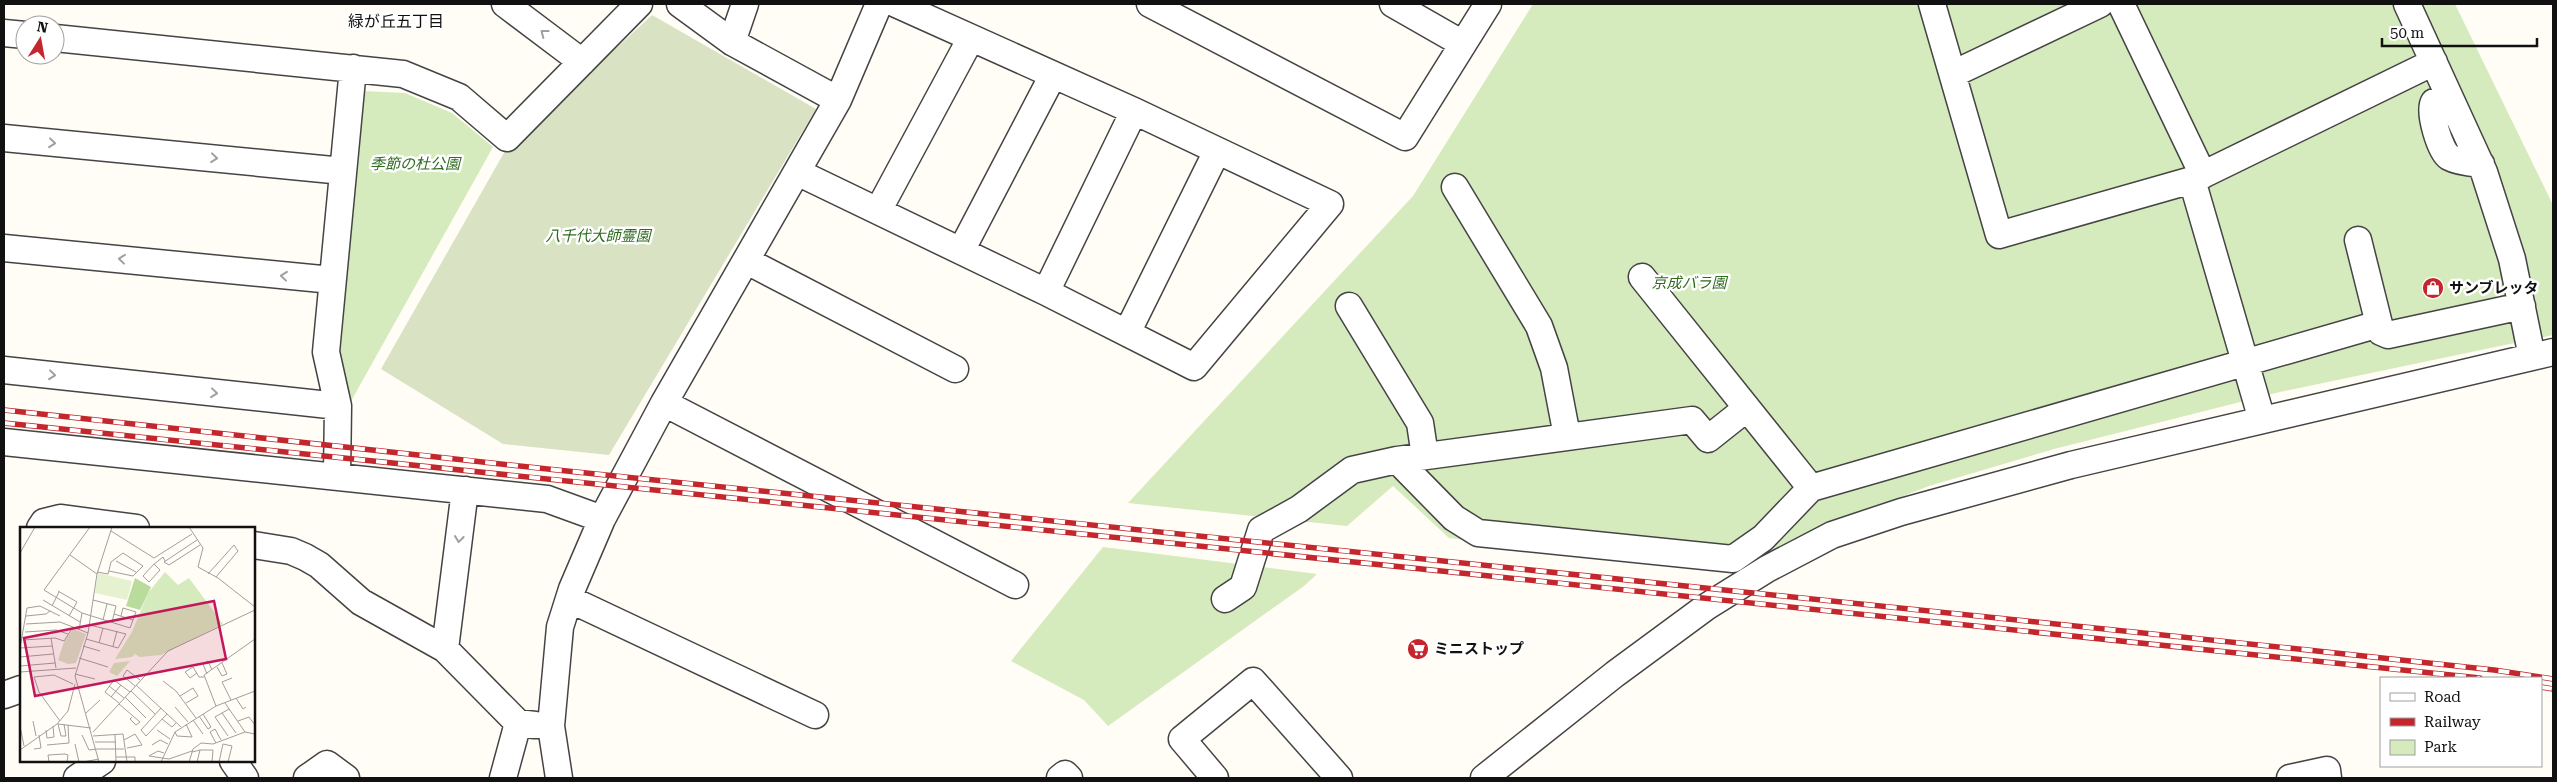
<svg xmlns="http://www.w3.org/2000/svg" width="2557" height="782" viewBox="0 0 2557 782" font-family="'Roboto Serif','Noto Sans JP',serif">
<rect width="100%" height="100%" fill="#fffdf5"/>
<path fill="#d5ebbd" d="M1533,4H2455L2553,205V335L2280,392L2054,449L1929,486L1827,526L1732,570L1449,538L1393,486L1347,526L1128,503L1413,196Z
M362,91L405,93L452,113L493,147L350,403L338,342Z
M1103,547L1317,574L1304,586L1108,726L1084,700L1011,661Z"/>
<path fill="#d9e3c4" d="M652,15L816,109L609,455L503,444L381,369L505,151Z"/>
<g fill="none" stroke-linecap="round" stroke-linejoin="round">
<g stroke="#444" stroke-width="29">
<path id="minor" d="M505,4L582,62
M680,4L732,42L838,100
M1150,4L1405,137L1488,4
M1393,4L1463,44
M1932,4L1999,235L2192,180L2434,62
M2121,4L2203,175
M2407,4L2484,172L2512,259L2532,357
M4,33L25,35
M55,38L403,74L459,97L507,138L639,4
M732,42L745,4
M1953,74L2100,4
M2449,96L2434,102C2428,111 2440,151 2449,157C2458,162 2471,163 2481,164
M4,138L343,171
M797,172L1046,292L1194,367L1330,204L1134,111L896,4
M2192,180L2262,420
M1455,187L1539,326L1554,368L1567,436
M878,211L971,38
M2358,240L2381,332L2388,335L2522,306
M4,248L332,280
M961,251L1053,75
M747,261L955,369
M1642,277L1811,488L2379,324
M1046,292L1134,111
M1349,306L1420,423L1425,456
M1127,333L1217,151
M4,370L338,406
M664,403L1015,585
M4,442L547,499L602,519
M1397,460L1454,518L1478,533L1733,559L1763,538L1811,488
M337,476L338,406L326,352L353,68
M40,528L44,522L60,518L136,528
M254,545L291,551L305,557L319,565L361,602L445,649L518,723
M569,599L815,715
M1225,599L1243,587L1261,530L1299,509L1352,470L1397,460L1692,420L1708,439L1747,408
M445,649L465,490
M4,695L21,689
M233,761L245,778
M77,778L102,761
M307,778L327,764L346,778
M503,778L518,723L535,725
M559,778L551,726L560,627L572,589L602,519L664,403L838,100L879,4
M1060,778L1065,774L1069,778
M1215,778L1182,739L1253,681L1339,778
M1484,778L1615,674L1706,607L1767,569L1832,535L1901,512L2071,465L2553,352
M2290,778L2327,770L2328,778"/>
</g>
<use href="#minor" stroke="#fff" stroke-width="26"/>
<g stroke="#c4262e" stroke-width="5.5">
<path id="rail" d="M4,410L557,470L2289,648L2494,670L2553,679
M4,423L2480,678
M2541,687L2553,689"/>
</g>
<use href="#rail" stroke="#fff" stroke-width="4" stroke-dasharray="11" stroke-linecap="butt"/>
</g>
<defs><path id="oneway-chevron" d="M-2-3.5L2.5 0L-2 3.5" fill="none" stroke-width="1.6" stroke-linecap="round" stroke-linejoin="round" transform="scale(1.25)"/></defs>
<g stroke="#a0a0a0">
<use href="#oneway-chevron" transform="translate(544 33) rotate(-143)"/>
<use href="#oneway-chevron" transform="translate(52 143) rotate(6)"/>
<use href="#oneway-chevron" transform="translate(214 158) rotate(6)"/>
<use href="#oneway-chevron" transform="translate(122 259) rotate(-174)"/>
<use href="#oneway-chevron" transform="translate(284 276) rotate(-174)"/>
<use href="#oneway-chevron" transform="translate(52 375) rotate(6)"/>
<use href="#oneway-chevron" transform="translate(214 393) rotate(6)"/>
<use href="#oneway-chevron" transform="translate(459 539) rotate(97)"/>
</g>
<defs>
<g id="shop-disc" transform="scale(1.125)"><circle r="9.5" fill="#c4262e" stroke="#fff"/><path d="M-5-2.5h2.3a2.7 3.5 0 0 1 5.4 0H5L5.5 6h-11ZM-1.5-2.5h3a1.5 2.3 0 0 0-3 0Z" fill="#fff"/></g>
<g id="supermarket-disc" transform="scale(1.125)"><circle r="9.5" fill="#c4262e" stroke="#fff"/><path d="M-6-5.5h2.5l.6 2H6L4.5 2H-2.5L-4.4-4H-6ZM-1.5 3.2a1.3 1.3 0 1 0 .1 0ZM3 3.2a1.3 1.3 0 1 0 .1 0Z" fill="#fff"/></g>
</defs>
<g fill-rule="evenodd">
<use href="#shop-disc" x="2433" y="288"/>
<use href="#supermarket-disc" x="1418" y="649"/>
</g>
<g text-anchor="middle" dominant-baseline="central" stroke-width="5" stroke-linejoin="round" paint-order="stroke">
<g font-size="15" font-style="italic" fill="#2f6b1f" stroke="#fff">
<text x="415" y="164">季節の杜公園</text>
<text x="598" y="236">八千代大師霊園</text>
<text x="1689" y="283">京成バラ園</text>
</g>
<g font-size="15" font-weight="bold" fill="#111" stroke="#fff" text-anchor="start">
<text x="2449" y="288">サンブレッタ</text>
<text x="1434" y="649">ミニストップ</text>
</g>
<g font-size="16" fill="#111" stroke="#fff">
<text x="396" y="21">緑が丘五丁目</text>
</g>
</g>
<g transform="translate(20 527)">
<rect width="235" height="235" fill="#fffdf5"/>
<path d="M145,45L158,58L169,51L203,97L141,128L120,130L115,127L112,130L95,132L112,105L128,66ZM110,134L97,149L89,145L94,136Z" fill="#d5ebbd"/>
<path d="M115,51L131,60L120,83L106,79Z" fill="#b9dc9c"/>
<path d="M53,102L66,107L56,136L48,137L38,133L44,115Z" fill="#d9e3c4"/>
<path d="M78,46L112,54L107,73L75,66Z" fill="#e6f2cf"/>
<path fill="none" stroke="#a09f9a" stroke-width="1" d="M70,0L24,63L62,86L110,101L116,85L103,81L101,89M169,0L183,21L178,40L198,51L235,80M91,4L134,31L172,7M177,13L144,35L149,38L180,18M0,26L15,0M50,28L77,47M96,34L116,45M134,37L140,43L129,55L123,49L133,38L143,30L145,34M77,45L88,47L91,35L103,26L123,39L113,49L89,44M188,47L214,18L218,24L196,50M38,64L57,75L49,89M23,73L60,95M73,73L96,79L92,95M32,79L39,65M94,87L113,93M6,89L26,87L30,84M83,93L87,77M6,97L40,95L68,106M59,103L62,86M5,105L36,103L48,107M31,111L36,141M66,112L98,121L106,107L70,98M3,113L35,111L44,114L53,100M79,116L83,101M63,119L80,124M93,119L97,104M0,121L7,81L20,79L40,89M0,121L32,119M0,130L33,127M59,131L88,140M0,139L35,136M197,140L202,149L207,147L202,136M0,145L56,141M177,146L170,151L165,145L173,140L179,150H184M55,147L75,152M187,147L183,137L188,134L192,143M143,154L156,164L176,191M116,158L161,200M89,159L104,171M115,159L103,149L107,143L120,153M111,164L135,187M160,169L173,161L178,169L166,176M91,170L101,158M105,170L126,191M216,171L223,182L226,180M211,173L202,155L212,151M99,176L85,165L94,153L110,165M205,176L225,205M99,177L120,195L116,198L110,192L112,190M196,179L184,148L235,112M155,180L168,195M141,181L121,203L126,209L147,187M66,186L80,173M202,186L216,206M179,189L188,202L191,200L183,187M142,192L152,200L156,196M173,193L183,207M13,194L16,209M40,194L19,165L14,150L34,148L53,157M218,194L229,190L235,198M38,197L71,201M38,197L41,209H46L44,197M0,199L4,219M26,203L27,211L34,210L33,199M137,203L150,212M73,205L148,124L235,83M155,205L157,209L172,210L166,197M62,208L69,223L77,222M95,208L96,235M73,209L103,207L107,235M208,209L195,190L209,182M104,213L115,207L122,218L107,221M75,215H96M196,216L190,205L195,202L201,213M55,217L59,235M27,218L49,216L48,198M132,218L140,213L148,217M14,222L21,221L19,208M77,222H104M0,223L37,197L48,184L55,157M180,223H193L192,235M172,225L180,223L177,235M144,226L138,224L129,229L149,232L172,224M96,230H115V235M29,235L28,228L45,227L48,228L47,235M63,235L79,232M79,235L55,149L68,106L77,47L92,0M141,235L155,205L196,179L235,164M169,235L173,222L181,216L193,217L225,205L235,207M199,235L203,217L212,219L208,235"/>
<path fill="#c2185b" fill-opacity="0.15" stroke="#c2185b" stroke-width="2.5" d="M194,74L206,132L15,169L4,111Z"/>
<rect width="235" height="235" fill="none" stroke="#111" stroke-width="2.5"/>
</g>
<rect width="2557" height="782" fill="none" stroke="#111111" stroke-width="10"/>
<rect x="2380" y="677" width="162" height="90" fill="#ffffff" stroke="#a0a0a0"/>
<rect x="2390" y="693" width="25" height="8" fill="#ffffff" stroke="#a0a0a0"/>
<text x="2424" y="702" font-size="15" fill="#111111">Road</text>
<rect x="2390" y="718" width="25" height="8" fill="#c4262e" stroke="#a0a0a0"/>
<text x="2424" y="727" font-size="15" fill="#111111">Railway</text>
<rect x="2390" y="740" width="25" height="15" fill="#d5ebbd" stroke="#a0a0a0"/>
<text x="2424" y="752" font-size="15" fill="#111111">Park</text>
<g transform="translate(40 40) rotate(11)"><circle r="24" fill="#ffffff" stroke="#a0a0a0"/>
<path d="M0-4L9 19L0 12L-9 19Z" fill="#c4262e"/>
<text y="-8" font-size="14" font-weight="bold" text-anchor="middle" fill="#111111">N</text>
</g>
<path d="M2382 38v8h155v-8" fill="none" stroke="#111111" stroke-width="2.5"/>
<text x="2390" y="38" font-size="15" fill="#111111" stroke="#ffffff" stroke-width="4" paint-order="stroke">50 m</text>
</svg>
